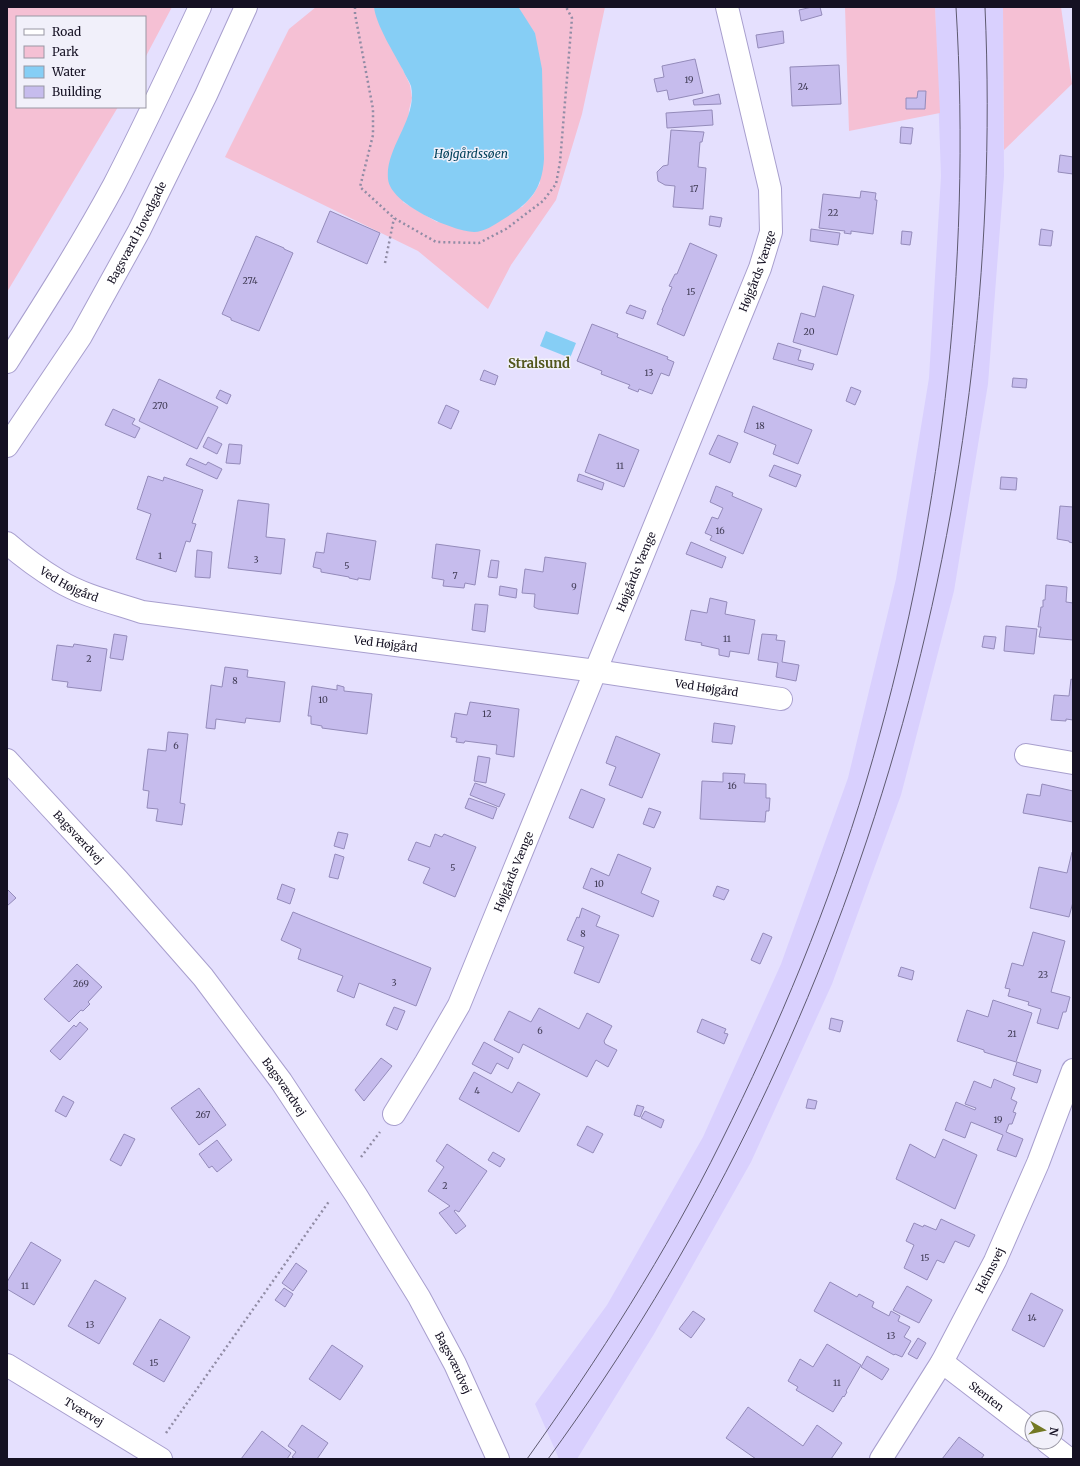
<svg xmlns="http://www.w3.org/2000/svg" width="1080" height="1466" viewBox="0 0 1080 1466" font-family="Merriweather,serif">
<rect width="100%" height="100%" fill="#e5e0fe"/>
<path fill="#d9d0fe" d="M935,7H1003L1004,176L988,384L954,591L901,795L832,984L751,1162L654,1334L577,1459H559L535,1404L607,1305L703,1137L781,964L848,778L896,579L929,378L941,176Z"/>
<path fill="#f5c0d4" d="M7,7H172L145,58V17H17V107H118L7,292Z
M316,7H374L410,85L412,98L409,110L403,202L437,222L522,207L533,195L540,183L535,33L517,7H605L582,114L556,200L511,265L488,309L418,251L225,157L289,29Z
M845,7H935L940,113L849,131Z
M1003,7H1061L1072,84L1004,150Z"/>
<path fill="#86cef5" d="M374,7H517L519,8L535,33L542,69L544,159C542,192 528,204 502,220C494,225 484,232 474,232C452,231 390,204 388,179C385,147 418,119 411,86C409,81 405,75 403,70C394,53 376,25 374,7Z
M546,331L576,343L570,358L540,346Z"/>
<path fill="#c6bced" stroke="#948bba" d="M812,7H820L822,15L801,21L799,10Z
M783,31L784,43L758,48L756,35Z
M695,59L703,93L669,100L667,90L657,92L654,79L664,77L662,66Z
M839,65L841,104L792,106L790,67Z
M918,91H926L925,109H906V98H917Z
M719,94L721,104L694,105L693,100Z
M712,110L713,125L667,128L666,113Z
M901,127L913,128L911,144L900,143Z
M671,130L704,132L702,142H700L698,167L706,168L703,209L673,207L675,186L665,185L658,181L657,172L663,166L668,165Z
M1060,155L1073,157V174L1058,172Z
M861,191L876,193L875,200H877L873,234L851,231V234L844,233L845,231L819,228L823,194L860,198Z
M330,211L380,233L367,264L317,242Z
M710,216L722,218L720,227L709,225Z
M811,229L840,233L838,245L810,241Z
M1041,229L1053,231L1051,246L1039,245Z
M902,231L912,232L910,245L901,244Z
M256,236L284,248V249L293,253L259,331L231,320V318L222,314Z
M690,243L717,255L684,336L657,324L663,310H662L672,287L669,286L675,274H677Z
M823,286L854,295L837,355L793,342L801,313L815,317Z
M630,305L646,311L643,319L626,313Z
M592,324L618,334L617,337L668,357L667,359L674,362L669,376L661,373L652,394L639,389L638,392L628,388L630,385L601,374L602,371L577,361Z
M778,343L801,350L798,360L814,364L812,370L773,359Z
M484,370L498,376L495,385L480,380Z
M1013,378L1027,379L1026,388L1012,387Z
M159,379L218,407L197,449L139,421Z
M851,387L861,391L855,405L846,401Z
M220,390L231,395L227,404L216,398Z
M446,405L459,411L451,429L438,423Z
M753,406L812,430L798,464L773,454L776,445L744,432Z
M113,409L135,419L132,424L140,428L135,438L105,425Z
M599,434L639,450L624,487L585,472Z
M718,435L738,443L730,463L709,454Z
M208,437L222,444L217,454L203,447Z
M229,444L242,445L240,464L226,463Z
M190,458L206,465L208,462L222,469L217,479L186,465Z
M774,465L801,475L796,487L769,476Z
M579,474L604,483L602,490L577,481Z
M148,476L163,481L164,477L203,490L192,523L196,524L190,542L186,541L176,572L136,559L151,514L137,509Z
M1001,477L1017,478L1016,490L1000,489Z
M716,486L733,493L732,496L762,509L743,554L710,540L712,536L705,533L712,517L718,519L723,508L710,502Z
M238,500L269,504L266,537L285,539L281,574L228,568Z
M1060,506L1073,507V543L1069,542V541L1057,539Z
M327,533L376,541L370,580L358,578V580L349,578V577L321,572V569L313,567L316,552L324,553Z
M691,542L726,557L722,568L686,554Z
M436,544L480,550L475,585L465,583L464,588L443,586L444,580L432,578Z
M197,550L212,552L210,578L195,577Z
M545,557L586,563L578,614L538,609L534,607L535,594L522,593L525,569L543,572Z
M491,560L499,561L497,578L488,577Z
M1046,585L1067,587L1066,602L1073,603V640L1039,637L1041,627H1038L1041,607H1043V600H1045Z
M500,586L517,589L516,598L499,595Z
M710,598L727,602L725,614L755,620L749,654L730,651L729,657L719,655V649L701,645L702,643L685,640L691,610L707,613Z
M475,604L488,605L485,632L472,630Z
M1006,626L1037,629L1034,654L1004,651Z
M114,634L127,636L123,660L110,658Z
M762,634L777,635L776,640L785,641L782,662L799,665L796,681L776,677L778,663L758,660Z
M984,636L996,637L994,649L982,647Z
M74,644L107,649L101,691L67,687L68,682L52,680L57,645L73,647Z
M225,667L248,670L247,677L285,682L280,722L246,718L245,723L216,719L215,729L206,728L211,685L222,687Z
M1071,679L1073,680V720L1066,719V721L1051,720L1054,695L1069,696Z
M337,685L344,687V691L372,694L367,734L322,728V726L311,724V716H308L312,686L337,690Z
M470,702L519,709L514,757L496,754L497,745L465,741L464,743L456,742L457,738L451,737L455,713L467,715Z
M714,723L735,726L732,744L712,742Z
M168,732L188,734L180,803L185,804L182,825L156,821L158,809L147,808L149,791L143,790L148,749L166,751Z
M616,736L660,754L642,798L609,785L616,767L606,763Z
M478,756L490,758L486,783L474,781Z
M723,773L745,774L744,783L766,784V798H770L769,811H766L765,822L700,819L702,781L723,782Z
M475,783L505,794L499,807L470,795Z
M1042,784L1073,791V822L1023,813L1027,794L1040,796Z
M581,789L605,799L593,828L569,818Z
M469,798L497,808L493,819L465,808Z
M649,808L661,812L654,828L643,824Z
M338,832L348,834L344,849L334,846Z
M435,834L442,837L444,834L476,847L455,897L423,883L430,868L408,860L416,842L430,847Z
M1072,852L1073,853V902L1069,917L1030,908L1039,867L1067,873Z
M335,854L344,857L338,879L329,877Z
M618,854L651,868L641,893L659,901L653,917L583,888L591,868L609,876Z
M282,884L295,889L290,904L277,899Z
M717,886L729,890L724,900L713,896Z
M7,889L16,898L7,906Z
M582,908L600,916L596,926L619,935L599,983L574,973L584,947L567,940L577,917L579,918Z
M293,912L431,968L416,1006L359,983L354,998L337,991L343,976L298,959L301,949L281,940Z
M1033,932L1065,941L1051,992L1070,997L1066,1012H1063L1058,1029L1037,1023L1041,1009L1028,1005L1029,1002L1008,996L1010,989L1005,988L1012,963L1023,966Z
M763,933L772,937L760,964L751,960Z
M77,964L102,987L88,1002L90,1004L83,1011L81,1010L69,1022L44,999Z
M901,967L914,971L912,980L898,976Z
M993,1000L1032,1013L1016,1062L984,1052V1050L957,1041L967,1010L988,1017Z
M394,1007L405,1011L397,1030L386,1025Z
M539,1008L579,1029L587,1013L612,1026L604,1041L605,1044L617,1050L608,1067L596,1060L587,1077L523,1044L519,1053L494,1040L509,1011L531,1022Z
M831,1018L843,1021L840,1032L829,1029Z
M702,1019L726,1029L724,1033L728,1034L724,1044L697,1032Z
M80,1022L88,1029L60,1060L50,1051L74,1025L76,1027Z
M484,1042L513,1058L508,1069L497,1063L491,1074L472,1064Z
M381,1058L392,1066L364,1101L355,1090Z
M1017,1062L1041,1070L1037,1083L1013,1075Z
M474,1072L512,1093L518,1082L540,1094L519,1132L459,1099Z
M994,1079L1015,1088L1011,1099L1017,1102L1013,1112L1016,1113L1012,1124H1009L1006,1132L1023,1139L1016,1157L997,1150L1003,1135L971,1122L965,1138L945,1130L956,1102L975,1110L976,1108L965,1104L974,1081L991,1088Z
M199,1088L226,1125L199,1145L171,1108Z
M63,1096L74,1102L66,1117L55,1111Z
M808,1099L817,1101L815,1109L806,1108Z
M637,1105L644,1107L640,1117L634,1115Z
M645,1111L664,1120L661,1128L641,1118Z
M587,1126L603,1134L593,1153L577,1145Z
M124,1134L135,1139L121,1166L110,1160Z
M943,1139L977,1155L955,1209L896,1179L910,1144L935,1158Z
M217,1140L232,1160L217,1172L212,1166L209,1168L199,1154Z
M447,1144L487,1171L459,1212L455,1210L454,1211L466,1226L456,1234L439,1213L450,1206L428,1191L444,1167L436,1161Z
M493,1152L505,1159L500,1167L488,1160Z
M941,1219L975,1235L969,1247L955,1241L944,1263L937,1260L927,1280L904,1268L914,1245L906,1241L914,1223L923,1227L924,1225L936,1230Z
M31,1242L61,1260L34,1305L7,1289V1282Z
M296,1263L307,1271L293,1291L282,1283Z
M95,1280L126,1298L99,1344L68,1326Z
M830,1282L857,1297L859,1294L874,1302L872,1307L889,1316L891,1311L900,1316L898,1321L910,1327L904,1337L911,1341L902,1357L895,1354L894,1355L814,1311Z
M907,1286L932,1300L919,1323L893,1310Z
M284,1288L293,1294L285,1307L275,1300Z
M1031,1293L1063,1310L1044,1347L1012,1330Z
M693,1311L705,1319L691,1338L679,1329Z
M160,1319L190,1337L164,1382L133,1364Z
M918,1338L926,1343L917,1359L908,1354Z
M827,1344L861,1365L846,1391L847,1392L844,1397L843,1396L833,1412L796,1390L798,1387L788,1381L800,1359L813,1367Z
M332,1345L363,1366L340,1400L309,1379Z
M867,1356L889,1369L882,1380L861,1367Z
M748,1407L803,1446L817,1425L842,1443L831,1459H756L726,1438Z
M302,1425L328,1443L317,1459H295L292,1457L296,1452L288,1446Z
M262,1431L291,1453L287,1459H241Z
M959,1437L984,1455L981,1459H942Z"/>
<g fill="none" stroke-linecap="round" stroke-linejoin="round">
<g stroke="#a89fce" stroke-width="24">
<g id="minor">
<path d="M7,362C44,304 81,246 114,185C144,127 172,67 200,7"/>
<path id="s1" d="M7,446L81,336L139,231L206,95L246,7"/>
<path id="s2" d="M7,543C23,557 41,570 59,581C84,596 115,603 142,612L596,671L781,699"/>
<path d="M1026,755L1073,763"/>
<path id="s3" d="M394,1114L426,1062L459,1005L760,268L771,232L770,189L727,7"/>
<path id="s4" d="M942,1362L1032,1431"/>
<path id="s5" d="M7,1365L161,1459"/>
<path d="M1047,1442L1069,1459"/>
<path id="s6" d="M881,1459L942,1362L995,1261L1038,1163L1073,1070"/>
</g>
</g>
<g stroke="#a89fce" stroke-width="24">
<g id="major">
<path id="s7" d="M7,760L118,880L203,977L281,1081L356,1195L419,1297L455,1364L498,1459"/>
</g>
</g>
<path stroke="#918ca5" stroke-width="2.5" stroke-dasharray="2 3" stroke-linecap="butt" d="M355,7V14L373,109V135L360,187L394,218L436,242L479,243L506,229L543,201L556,184L560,162L572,18L566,7
M385,263L394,218
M361,1157L380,1132
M166,1433L330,1200"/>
<use href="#minor" stroke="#fff" stroke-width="22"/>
<use href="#major" stroke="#fff" stroke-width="22"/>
<path stroke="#5e5a70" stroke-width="1" d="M527,1459C599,1358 666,1253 721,1142C779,1026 829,906 866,782C941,532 972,268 956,7
M548,1459C852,1043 1008,522 985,7"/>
</g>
<g text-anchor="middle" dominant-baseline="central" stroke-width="3" stroke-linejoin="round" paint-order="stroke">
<g font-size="9" fill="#413c56">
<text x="689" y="79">19</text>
<text x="803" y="86">24</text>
<text x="694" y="188">17</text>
<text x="833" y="212">22</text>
<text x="250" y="280">274</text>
<text x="691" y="291">15</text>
<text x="809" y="331">20</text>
<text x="649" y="372">13</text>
<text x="160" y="405">270</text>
<text x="760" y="425">18</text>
<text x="620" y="465">11</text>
<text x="720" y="530">16</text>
<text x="160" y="555">1</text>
<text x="256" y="559">3</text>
<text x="347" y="565">5</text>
<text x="455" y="575">7</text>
<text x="574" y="586">9</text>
<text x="727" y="638">11</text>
<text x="89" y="658">2</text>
<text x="235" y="680">8</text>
<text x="323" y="699">10</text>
<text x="487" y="713">12</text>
<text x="176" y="745">6</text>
<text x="732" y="785">16</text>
<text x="453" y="867">5</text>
<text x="599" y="883">10</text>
<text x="583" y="933">8</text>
<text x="1043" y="974">23</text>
<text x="394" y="982">3</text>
<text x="81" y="983">269</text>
<text x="540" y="1030">6</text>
<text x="1012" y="1033">21</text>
<text x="477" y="1090">4</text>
<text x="203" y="1114">267</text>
<text x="998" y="1119">19</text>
<text x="445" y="1185">2</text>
<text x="925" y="1257">15</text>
<text x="25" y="1285">11</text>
<text x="1032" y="1317">14</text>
<text x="90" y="1324">13</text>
<text x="891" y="1335">13</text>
<text x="154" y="1362">15</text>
<text x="837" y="1382">11</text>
</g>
<g font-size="11" fill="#151123" stroke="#f1f0fa">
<text stroke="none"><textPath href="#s1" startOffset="250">Bagsværd Hovedgade</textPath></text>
<text stroke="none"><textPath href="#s3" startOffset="919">Højgårds Vænge</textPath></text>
<text stroke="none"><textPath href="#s3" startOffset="595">Højgårds Vænge</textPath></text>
<text stroke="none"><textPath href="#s2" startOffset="75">Ved Højgård</textPath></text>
<text stroke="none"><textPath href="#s2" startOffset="399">Ved Højgård</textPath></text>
<text stroke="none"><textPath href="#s2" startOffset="723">Ved Højgård</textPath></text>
<text stroke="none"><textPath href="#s7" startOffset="105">Bagsværdvej</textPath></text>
<text stroke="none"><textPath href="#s3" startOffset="271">Højgårds Vænge</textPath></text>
<text stroke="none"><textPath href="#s7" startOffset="429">Bagsværdvej</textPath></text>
<text stroke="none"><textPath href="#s6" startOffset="218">Helmsvej</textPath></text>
<text stroke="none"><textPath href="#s7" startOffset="753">Bagsværdvej</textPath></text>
<text stroke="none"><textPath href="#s4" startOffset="56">Stenten</textPath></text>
<text stroke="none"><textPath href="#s5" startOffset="90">Tværvej</textPath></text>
</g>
<g font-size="12" font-style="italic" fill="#05435d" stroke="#f1f0fa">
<text x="471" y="153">Højgårdssøen</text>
</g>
<g font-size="13" font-weight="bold" fill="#52561c" stroke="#f1f0fa">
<text x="539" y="363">Stralsund</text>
</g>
</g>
<rect width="1080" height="1466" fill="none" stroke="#151123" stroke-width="16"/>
<rect x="16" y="16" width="130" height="92" fill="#f1f0fa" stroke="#9997a4"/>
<rect x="24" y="29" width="20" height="6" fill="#ffffff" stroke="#9997a4"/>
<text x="52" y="36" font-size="12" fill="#151123">Road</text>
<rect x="24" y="46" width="20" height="12" fill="#f5c0d4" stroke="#9997a4"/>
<text x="52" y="56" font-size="12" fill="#151123">Park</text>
<rect x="24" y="66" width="20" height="12" fill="#86cef5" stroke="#9997a4"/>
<text x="52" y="76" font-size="12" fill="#151123">Water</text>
<rect x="24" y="86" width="20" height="12" fill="#c6bced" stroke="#9997a4"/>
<text x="52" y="96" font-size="12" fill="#151123">Building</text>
<g transform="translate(1044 1430) rotate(99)"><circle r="19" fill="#f1f0fa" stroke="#9997a4"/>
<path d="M0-3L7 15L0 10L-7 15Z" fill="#737923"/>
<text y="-6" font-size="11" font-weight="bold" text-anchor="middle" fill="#151123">N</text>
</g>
</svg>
